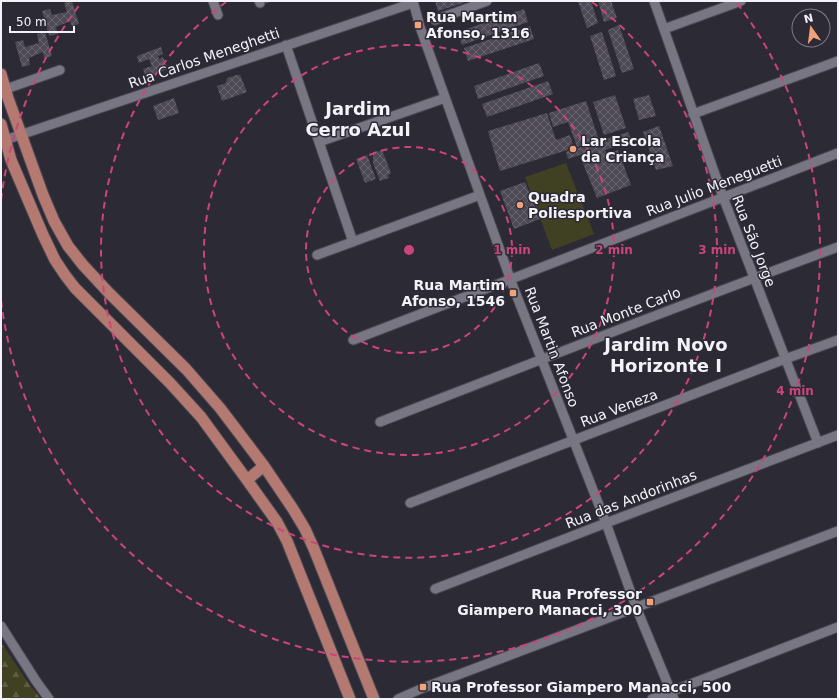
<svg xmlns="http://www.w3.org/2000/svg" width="839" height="700" viewBox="0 0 839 700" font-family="'DejaVu Sans',sans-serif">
<defs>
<pattern id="forest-firs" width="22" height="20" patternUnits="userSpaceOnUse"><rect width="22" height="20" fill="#404122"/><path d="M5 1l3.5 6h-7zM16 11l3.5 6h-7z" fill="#5c5d43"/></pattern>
<pattern id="building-cross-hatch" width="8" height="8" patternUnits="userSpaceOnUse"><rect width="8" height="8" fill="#4d4a56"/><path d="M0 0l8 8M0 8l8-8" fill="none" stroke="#67656f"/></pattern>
</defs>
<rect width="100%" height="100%" fill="#2c2a35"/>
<path fill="url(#forest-firs)" d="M1,642L29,684L41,699H1Z"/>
<path fill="#404122" d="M566,163L594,234L552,250L525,177Z"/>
<path fill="url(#building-cross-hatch)" d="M70,1H72L79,24L72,26L70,21L56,27L58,34L49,36L42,11L50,9L52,15L67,12L64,3Z
M263,1H273L264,4Z
M435,1H469L438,11Z
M578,1H591L598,23L587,28Z
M598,1H611L617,18L604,22Z
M524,9L528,22L462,45L458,32Z
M619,25L634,69L622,73L608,30Z
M530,26L534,39L468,61L464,48Z
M45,32L52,56L44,58L43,52L29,58L30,65L22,67L15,42L23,40L25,47L39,43L37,34Z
M602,32L616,76L604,80L590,36Z
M161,47L163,54L158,56L159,59L163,57L168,69L146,77L143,69L152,66L149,59L139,63L137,56Z
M539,63L544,76L478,99L474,86Z
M237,75H240L247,92L222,101L217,86L226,83L227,78Z
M548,81L553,94L487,117L482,104Z
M615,95L626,128L604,135L593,102Z
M649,95L656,116L639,120L633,99Z
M174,98L179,113L158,120L153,106Z
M586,101L599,140L577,147L568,122L553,127L549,113Z
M547,113L556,140L570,135L574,148L500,171L488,131Z
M659,126L673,166L656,170L643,132Z
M628,132L632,141L605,150L607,154L618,150L631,185L597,198L582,161L592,158L589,152L568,159L566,152Z
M382,150L391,173L388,175L389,178L380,181L373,163V152L378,151L377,152Z
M367,155L376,179L365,183L356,159Z
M525,182L540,219L514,229L500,191Z"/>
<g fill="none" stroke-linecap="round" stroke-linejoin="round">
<g stroke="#4a4852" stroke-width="11">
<path id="minor" d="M213,1L218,15
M259,1L260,3
M413,1L420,27L480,195L514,289L606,523L636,607L674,699
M654,1L723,197L818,443
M435,20L487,1
M664,29L741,1
M286,45L353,242
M6,89L60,70
M693,114L838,61
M5,140L413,3
M319,142L445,98
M317,255L480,195
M353,340L838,153
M380,422C532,363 685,303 838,247
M410,503L785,359L838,340
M435,589L606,523L838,435
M1,626L36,681L49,699
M398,699L423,688L838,531
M652,699L838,627"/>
</g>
<g stroke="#4a4852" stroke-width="13">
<path id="major" d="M1,74L8,98L43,195L54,221L68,246L83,265L109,293L186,369L220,408L264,466L293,509L305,529L314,549L374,699
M1,124L11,160L43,235L55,260L65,275L75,288L170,383L201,417L247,480L277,522L287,541L350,699
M247,480L264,466"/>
</g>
<use href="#minor" stroke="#797684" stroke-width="9"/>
<use href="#major" stroke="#b47970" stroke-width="11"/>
</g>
<g fill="none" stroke="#cc447b" stroke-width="2" stroke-dasharray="7 5">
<circle cx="409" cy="250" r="103"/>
<circle cx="409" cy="250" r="205"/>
<path d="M592 2A308 308 0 1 1 226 2"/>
<path d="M1 200A411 411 0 0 1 81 3M737 3A411 411 0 1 1 1 300"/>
</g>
<g fill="#f1a27b" stroke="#2c2a35" stroke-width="1.5">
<rect x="414" y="21" width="8" height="8" rx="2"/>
<circle cx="573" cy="149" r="4"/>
<circle cx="520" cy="205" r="4"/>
<rect x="509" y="289" width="8" height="8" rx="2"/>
<rect x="646" y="598" width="8" height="8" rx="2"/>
<rect x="419" y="683" width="8" height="8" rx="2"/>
</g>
<g text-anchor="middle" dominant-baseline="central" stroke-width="3" stroke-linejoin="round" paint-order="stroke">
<g font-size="14" font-weight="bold" fill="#f3f2f9" stroke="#2c2a35" text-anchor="start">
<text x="426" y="17">Rua Martim<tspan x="426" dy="16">Afonso, 1316</tspan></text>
<text x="581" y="141">Lar Escola<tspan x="581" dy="16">da Criança</tspan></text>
<text x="528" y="197">Quadra<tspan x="528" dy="16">Poliesportiva</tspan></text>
<text x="505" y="285" text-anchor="end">Rua Martim<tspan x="505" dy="16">Afonso, 1546</tspan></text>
<text x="642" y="594" text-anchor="end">Rua Professor<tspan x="642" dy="16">Giampero Manacci, 300</tspan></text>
<text x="431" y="687">Rua Professor Giampero Manacci, 500</text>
</g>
<g font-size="14" fill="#f3f2f9" stroke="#2c2a35">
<text transform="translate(204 58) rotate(-19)">Rua Carlos Meneghetti</text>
<text transform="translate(714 186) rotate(-21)">Rua Julio Meneguetti</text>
<text transform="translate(754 241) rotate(69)">Rua São Jorge</text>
<text transform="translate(626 312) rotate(-21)">Rua Monte Carlo</text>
<text transform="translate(552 347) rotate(69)">Rua Martin Afonso</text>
<text transform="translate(619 408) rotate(-21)">Rua Veneza</text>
<text transform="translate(631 499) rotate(-21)">Rua das Andorinhas</text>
</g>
<g font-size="18" font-weight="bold" fill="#f3f2f9" stroke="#2c2a35">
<text x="358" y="108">Jardim<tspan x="358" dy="21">Cerro Azul</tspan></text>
<text x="666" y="344">Jardim Novo<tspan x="666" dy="21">Horizonte I</tspan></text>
</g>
</g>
<circle cx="409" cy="250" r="6" fill="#cc447b" stroke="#2c2a35" stroke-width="2"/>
<g font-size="12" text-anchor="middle" font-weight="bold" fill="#cc447b" stroke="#2c2a35" stroke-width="3" stroke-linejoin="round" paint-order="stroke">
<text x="512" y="254">1 min</text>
<text x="614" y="254">2 min</text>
<text x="717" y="254">3 min</text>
<text x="795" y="395">4 min</text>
</g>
<rect width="839" height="700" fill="none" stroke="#f3f2f9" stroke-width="4"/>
<g transform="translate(811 28) rotate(346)"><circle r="19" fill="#2c2a35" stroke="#7c7a83"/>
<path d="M0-3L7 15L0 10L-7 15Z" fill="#f1a27b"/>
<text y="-6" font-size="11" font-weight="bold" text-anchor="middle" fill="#f3f2f9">N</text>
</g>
<path d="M10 26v6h64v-6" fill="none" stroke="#f3f2f9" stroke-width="2"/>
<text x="16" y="26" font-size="12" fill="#f3f2f9" stroke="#2c2a35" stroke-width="3" paint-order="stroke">50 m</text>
</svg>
